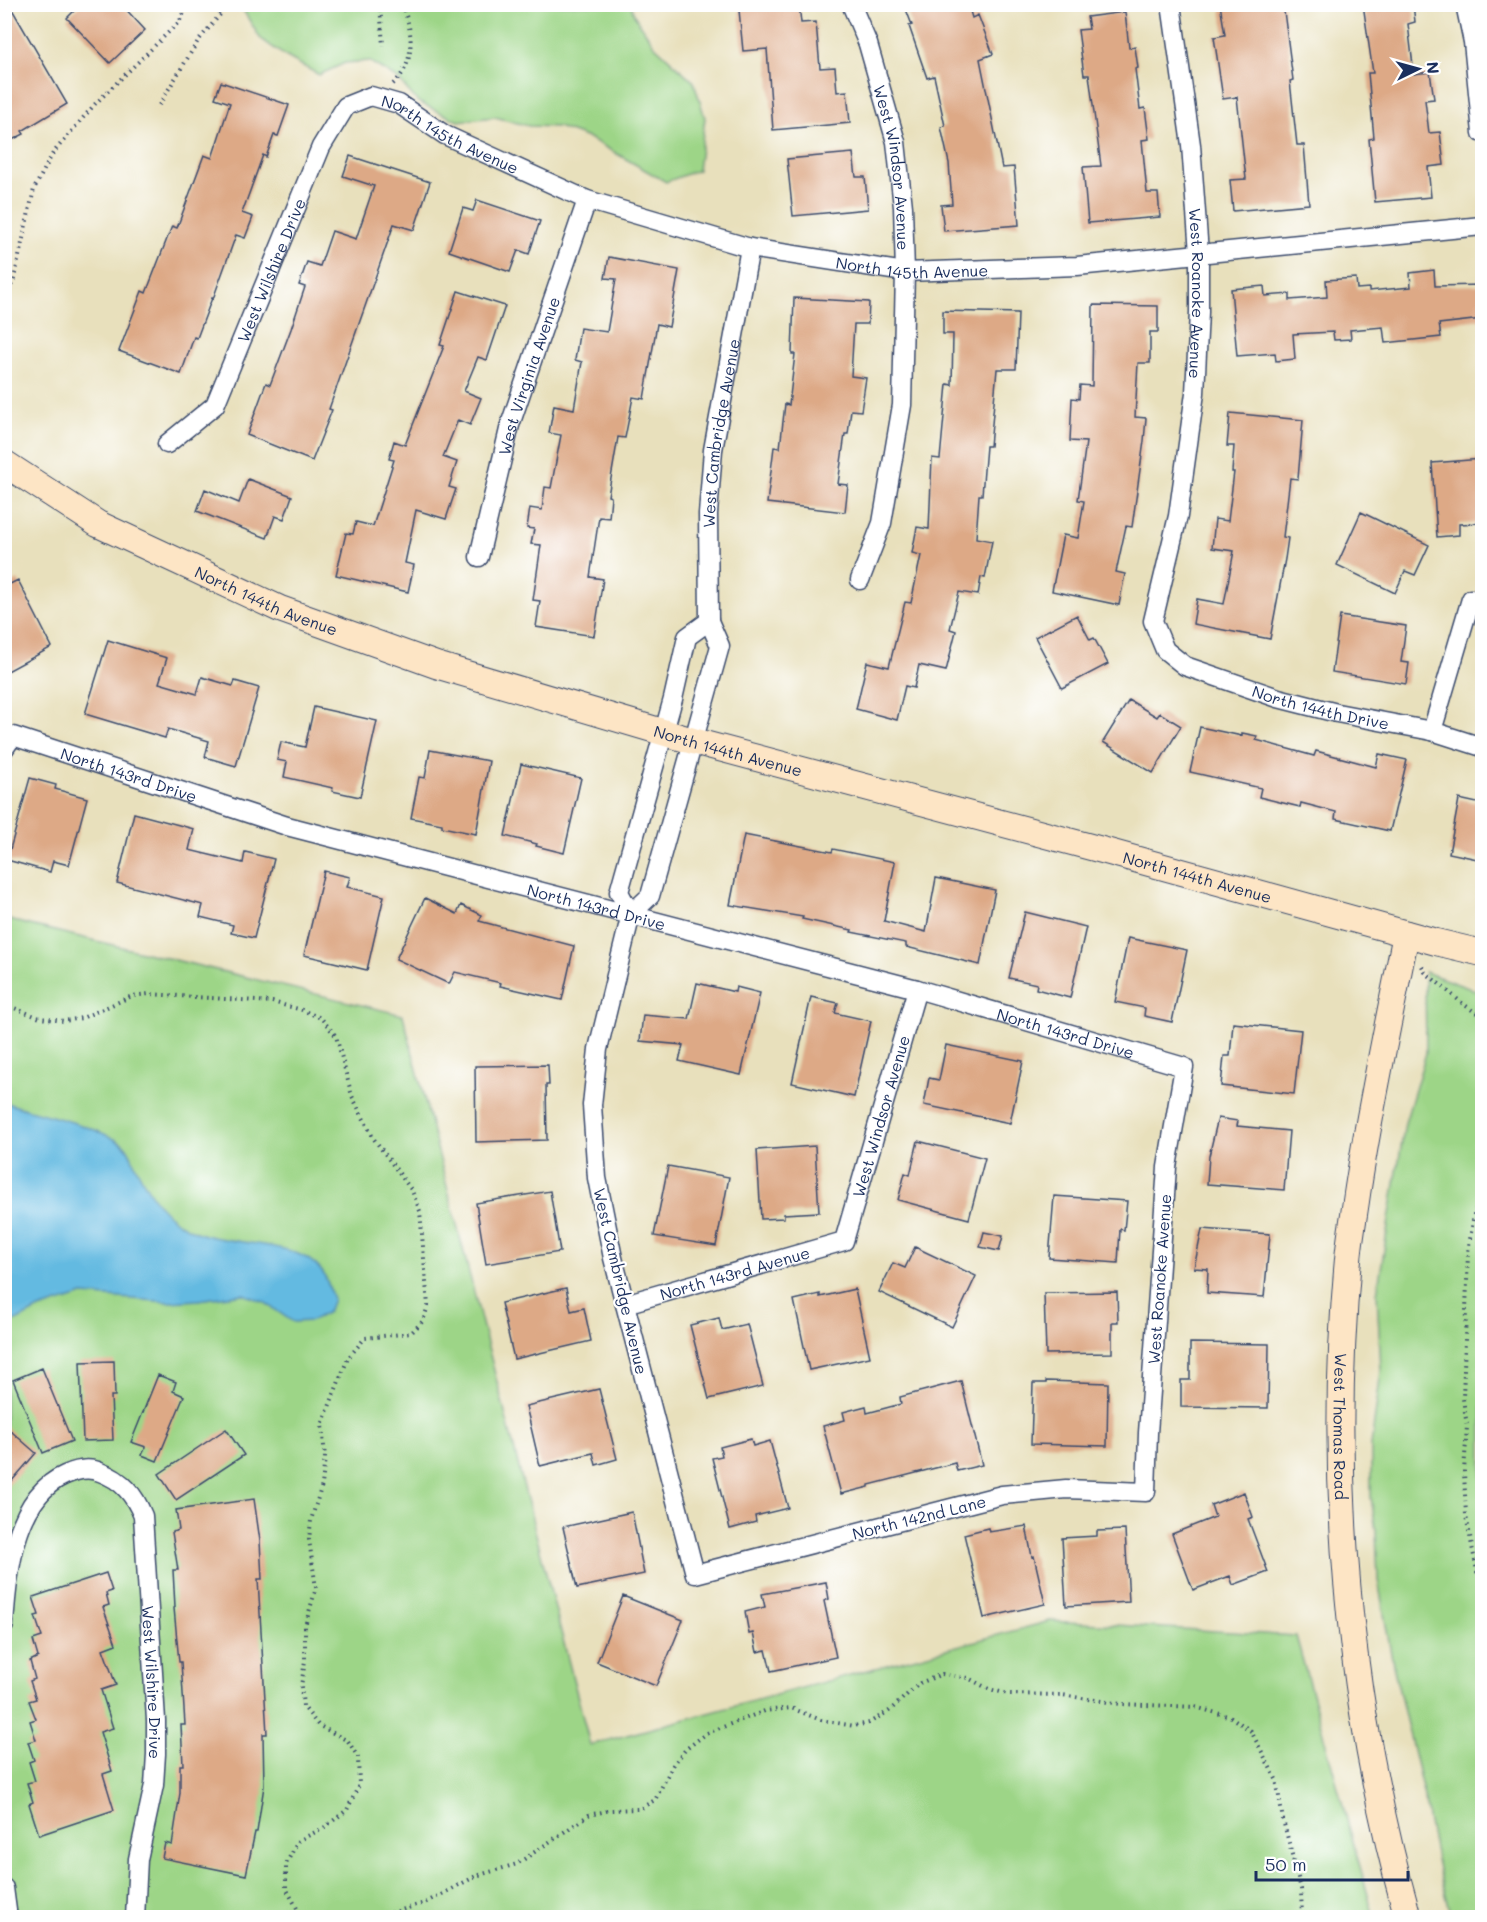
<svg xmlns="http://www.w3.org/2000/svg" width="1487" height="1922" viewBox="0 0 1487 1922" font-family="Mali,sans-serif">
<rect width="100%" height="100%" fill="#fff"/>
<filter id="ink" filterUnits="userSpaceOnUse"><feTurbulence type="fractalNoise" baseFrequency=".0167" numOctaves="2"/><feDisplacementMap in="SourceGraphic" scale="12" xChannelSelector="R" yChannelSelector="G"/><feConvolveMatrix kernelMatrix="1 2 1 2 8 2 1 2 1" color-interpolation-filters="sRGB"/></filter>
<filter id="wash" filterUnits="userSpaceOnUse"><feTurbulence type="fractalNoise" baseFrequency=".008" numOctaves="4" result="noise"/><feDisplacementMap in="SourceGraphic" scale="24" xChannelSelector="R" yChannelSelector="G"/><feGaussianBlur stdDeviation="1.35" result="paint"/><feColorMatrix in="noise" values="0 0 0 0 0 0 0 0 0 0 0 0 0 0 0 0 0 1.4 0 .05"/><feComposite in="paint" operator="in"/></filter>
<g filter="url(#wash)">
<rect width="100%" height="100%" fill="#e8e0bc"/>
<path fill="#9dd587" stroke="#5c8272" stroke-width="1.5" d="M240,5H631L634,15L654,45L694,82L705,118L698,170L666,182L591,139L558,127L529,126L495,117L458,121L418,102L398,79L369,61L345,63L319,75L285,56L260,38Z
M5,919L403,1015L590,1745L1050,1621L1296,1636L1374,1917L5,1918Z
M1425,972L1482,993V1917H1451L1438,1869L1423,1792L1393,1665L1378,1580L1376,1531L1371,1497V1445L1381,1371L1377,1293L1405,1123L1426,1053Z"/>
<path fill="#64bae1" stroke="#4074a0" stroke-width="1.5" d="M7,1103C43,1116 91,1123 123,1144C129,1148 133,1160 136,1167C150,1196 165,1220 196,1232C231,1247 299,1238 323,1273C328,1280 330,1291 333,1299L328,1312L311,1321L293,1322L264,1302L243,1294L198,1300L169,1302L83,1295L39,1309L16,1321H5L4,1104Z"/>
<g id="blocks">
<path fill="#dda986" d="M4,4H9L67,104L22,131L24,134L4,144Z
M81,4H121L145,30L110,63L67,18Z
M745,4H799L801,23L816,22L820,68L835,67L837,92L847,91L850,123L773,130L767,49L743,51L739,10L745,9Z
M904,4H968L972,18L978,15L993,54L980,59L1002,168L1014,167L1019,225L944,231L941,205L952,204L949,163L941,127L945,126L934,76L927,78L909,26L912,25Z
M1220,4H1283L1293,80L1290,81L1297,145H1304L1309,204L1233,211L1230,180L1246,179L1237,97L1223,99L1217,57L1214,37L1225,35Z
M1363,4H1413L1415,22L1408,24L1414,74L1430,72L1434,99L1425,100L1429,133L1440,132L1444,165L1428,167L1431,197L1375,202L1369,139L1374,138L1368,73H1373Z
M1125,12L1129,48L1135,47L1138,68L1135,69L1140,109L1145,108L1149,139L1142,140L1147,193H1158L1160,217L1088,223L1083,167L1101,166L1089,75H1084L1078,30L1089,29L1087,17Z
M221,82L289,105L278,136L274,135L266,157L263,155L242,213L253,217L245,238L236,235L213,299L212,298L197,338L194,337L181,374L119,351L142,291L146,293L172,226L177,228L204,155L212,158L230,103L215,98Z
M853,153L856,177H865L868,209L793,216L787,159Z
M350,156L430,182L414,230L394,224L329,409L332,410L312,461L247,435L266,383L270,385L291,329L305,287L299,285L307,262L320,266L332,231L356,239L374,186L343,176Z
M477,200L540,221L529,254L518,250L510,272L449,251L463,208L473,211Z
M609,257L679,270L669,327L657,324L644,399L633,397L625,438L618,437L608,496L611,497L609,518L599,517L590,577L603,579L594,636L536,627L540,601L533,600L541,545L531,544L534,529L527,528L530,508L542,510L545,487L551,488L561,435L549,433L554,405L574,409L582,362L575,360L580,328L607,332L616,279L605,278Z
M1434,270L1435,286L1482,285V319L1439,324L1441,337L1385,343L1383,327L1350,330L1351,339L1334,340L1333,332L1293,334L1295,359L1276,361L1275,353L1237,356L1231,289L1264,286L1265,296L1290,294V300L1327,297L1326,280L1356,278L1357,289L1369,288V291L1411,287L1410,273Z
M458,291L505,306L487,360L478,357L464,391L481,398L470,425L458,420L443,457L457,462L449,487L456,489L446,519L416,510L405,563L414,565L408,592L336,575L346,533L353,534L356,522L373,526L394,460L389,459L394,441L405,445L444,346L440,345Z
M794,298L869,302L868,324H854L851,376L866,378L861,411L851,410L848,434H845L838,484L848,485L845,512L767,503L774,447L780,448L785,404L789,405L795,354H792Z
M1093,305L1158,306V332H1150V363H1138L1135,417L1146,418L1144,441L1132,527L1126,526L1116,572L1125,574L1119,605L1052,591L1063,535L1078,538L1084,501L1078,500L1086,442L1070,441L1072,398L1079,399L1080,385L1092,386Z
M943,311L1018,313L1016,369H997L990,446H986L982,495H979L976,538L992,541L985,578L981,577L978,595L959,592L950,629L956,631L946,671L919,665L914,688L905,686L897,720L856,709L867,662L889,667L905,602L911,603L921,555L912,553L917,527L929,529L932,458L940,459L947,384L952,385L953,334H943Z
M1230,413L1303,420L1298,479L1290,478L1283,537L1288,538L1285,559L1270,639L1193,624L1197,599L1224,604L1234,551L1212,548L1215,519L1228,521L1234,472H1232L1234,446H1227Z
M1482,459V523L1459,524V535L1437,537L1432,463Z
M248,479L292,496L284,519L275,516L267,538L197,511L205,489L239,503Z
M1361,512L1429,545L1415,575L1405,571L1395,593L1337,565Z
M18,580L52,647L4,673V587Z
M1077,615L1090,640L1094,638L1108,664L1062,688L1035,637Z
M1340,616L1406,626L1401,662L1409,663L1406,684L1332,672Z
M108,640L167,658L159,683L197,694L202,677L233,686L235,681L259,688L236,766L205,757L209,741L168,729L165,738L85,714Z
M1129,700L1157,717L1160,713L1181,726L1153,773L1103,742Z
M314,707L377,721L360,797L332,791L333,788L284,777L287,762L277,760L281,742L305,747Z
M1200,727L1242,736V733L1257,736L1256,740L1314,756L1316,751L1376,767L1379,754L1407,760L1390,831L1335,819L1336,812L1301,803L1300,807L1259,797L1261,788L1190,772Z
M430,750L489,761L476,834L442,827V824L411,818L419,777L425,778Z
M521,764L581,778L564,853L536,846L537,844L505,836Z
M30,778L56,785L55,789L87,798L69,865L53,861L50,872L7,860Z
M1459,799L1482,804V860L1449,853Z
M134,813L194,829L189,850L243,863L245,852L274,859L254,938L231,933L233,925L200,917L203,905L117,883Z
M744,835L832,852L833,849L895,862L884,921L926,932L936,878L995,890L980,965L906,947V943L851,932L852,930L802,919L803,917L730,905Z
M324,871L350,877L347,887L384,896L367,970L304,955Z
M425,898L457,914L461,905L482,915L479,921L574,946L562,1000L500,986L501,983L455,972L449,984L396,959Z
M1025,912L1086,927L1070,998L1036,989L1037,984L1009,978Z
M1128,938L1187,950L1172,1022L1144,1016L1145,1008L1115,1002Z
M697,983L735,992L736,987L760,993L741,1075L679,1061L683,1045L640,1041L643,1015L689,1019Z
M811,997L838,1003L835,1013L871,1021L854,1097L792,1083Z
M1233,1023L1301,1030L1294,1094L1221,1086L1224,1056H1230Z
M946,1045L1023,1061L1010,1123L924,1105L929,1078L939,1080Z
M548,1065L549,1085H546L547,1140L476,1142L475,1066Z
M1218,1118L1238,1121L1237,1126L1289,1131L1284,1190L1207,1184L1209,1156Z
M918,1141L985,1158L969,1219L898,1200L905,1173L910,1175Z
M815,1146L819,1212L784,1214V1218L761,1219L757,1150Z
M668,1166L729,1177L716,1246L654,1236Z
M550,1191L560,1252L486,1264L476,1203Z
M1054,1196L1127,1201L1124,1230L1120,1229L1118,1263L1049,1258Z
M1202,1229L1270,1234L1264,1297L1207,1293L1208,1269L1194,1268Z
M984,1232L1003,1236L999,1251L980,1247Z
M915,1247L976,1276L952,1327L879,1292L893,1263L905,1268Z
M566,1288L571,1311L584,1308L591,1341L514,1359L501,1303Z
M855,1289L870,1357L809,1370L794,1300L820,1294V1297Z
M1117,1292L1118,1322H1112V1353L1046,1354L1044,1293Z
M719,1318L722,1330L747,1324L763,1386L709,1399L690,1325Z
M1190,1343L1269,1344L1268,1408L1181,1407V1380H1190Z
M114,1361L115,1396H111L113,1440L83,1441L80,1362Z
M42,1368L72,1441L43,1453L13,1380Z
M158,1375L176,1382L173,1391L184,1396L157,1461L142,1455L146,1447L131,1442Z
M961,1381L982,1465L957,1471L955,1463L869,1485V1487L841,1494L823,1426L845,1420L843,1412L866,1406L867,1413L901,1404L900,1397Z
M1046,1381L1108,1383L1107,1446L1031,1444L1033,1383H1046Z
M599,1389L617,1459L596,1465L593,1453L540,1466L526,1406Z
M4,1425L36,1453L4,1490Z
M226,1429L244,1455L176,1500L159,1474Z
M751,1439L753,1446L770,1441L788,1508L755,1516L756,1522L730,1529L712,1458L722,1456L720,1447Z
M1244,1492L1253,1517L1248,1519L1268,1572L1233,1585L1230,1576L1193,1590L1172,1534L1215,1517L1211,1505Z
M254,1499L260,1541L262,1579H258L267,1734H263L264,1786L257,1832H255L246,1875L162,1858L165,1843L172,1845L180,1793V1765H183L181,1725H185L181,1662H179L174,1608L175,1607L173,1570H178L172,1532L179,1530L176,1510Z
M632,1512L644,1574L577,1588L563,1527Z
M1026,1526L1032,1557L1034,1556L1045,1604L984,1618L964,1534L988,1528L989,1532Z
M1125,1530L1129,1602L1066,1606L1062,1538L1097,1536V1531Z
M106,1573L112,1591L106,1593L109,1605L103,1607L116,1644L103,1649L116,1685L101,1690L113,1728L100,1732L112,1771L103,1774L114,1810L39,1835L29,1804L33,1802L27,1783L35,1781L29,1762L34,1760L28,1742L36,1740L30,1721L36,1719L29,1701L36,1699L30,1681L35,1679L30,1661L38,1657L33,1640L42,1637L35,1616L39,1615L33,1597Z
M826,1582L829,1599L824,1601L836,1657L771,1671L766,1650L757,1652L753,1633L749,1634L745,1612L765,1607L762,1594Z
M623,1596L683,1620L656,1686L597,1662Z"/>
</g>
</g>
<g filter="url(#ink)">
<use href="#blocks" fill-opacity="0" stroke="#3a4a6c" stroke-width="1.5"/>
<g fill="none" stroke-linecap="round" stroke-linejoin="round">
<g stroke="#3a4a6c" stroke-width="21">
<g id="street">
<path id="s1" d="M851,4L868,44L896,142L903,207L905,272L902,405L882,523L860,580"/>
<path id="s2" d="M1171,4L1191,145L1199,253V312L1195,393L1178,516L1153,621L1165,650L1185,666L1278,698L1337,713L1432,731L1482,747"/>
<path d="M1465,4L1473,42L1482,133"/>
<path id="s3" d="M167,444L215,405L321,147L346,106L371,96L399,104L445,135L587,200L750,248L905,272L1077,266L1482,226"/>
<path id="s4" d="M479,557L510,425L587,200"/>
<path d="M1432,731L1471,599"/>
<path id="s5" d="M4,749L13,736L287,826L917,989L1184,1067L1167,1167L1148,1433L1146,1492L1066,1489L1002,1495L695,1574L613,1258L597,1178L592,1105L598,1049L631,914L650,896L720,646L709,621L708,514L713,450L750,248"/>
<path d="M631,914L619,892L673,699L687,637L709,621"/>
<path id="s6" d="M625,1304L844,1241L917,989"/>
<path id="s7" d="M4,1625C7,1576 14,1497 65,1475C76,1470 89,1467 100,1472C122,1480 134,1494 143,1516L156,1720V1754L154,1785L138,1859L135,1918"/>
<path d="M4,1888L8,1918"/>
</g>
</g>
<g stroke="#3a4a6c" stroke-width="28">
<g id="secondary">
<path id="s8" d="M4,463L98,524L173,559L280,609L436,665L693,741L1102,850L1436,942L1482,953"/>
<path id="s9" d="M1406,934C1389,1020 1370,1107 1357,1194C1354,1216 1350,1237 1348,1259C1328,1480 1348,1703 1408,1918"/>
</g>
</g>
<path stroke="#3a4a6c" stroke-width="4" stroke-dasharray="1.5 4.5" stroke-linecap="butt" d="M380,4L383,46
M393,84C416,64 414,29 401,4
M159,105L198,41L229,4
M4,302L14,279L34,189L53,153L95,104L179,22L189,4
M1422,966L1425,972L1462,1003L1482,1017
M4,1004L40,1018L64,1021L82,1018L132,996L149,994L272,1002L302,1010L321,1018L336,1036L352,1096L374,1139L412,1191L420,1211L428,1306L423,1321L411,1333L365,1338L348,1358L322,1425L325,1457L322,1485L311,1520L309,1540L316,1588L305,1626V1661L301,1686L303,1706L318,1725L348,1741L358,1757L359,1785L347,1810L325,1827L298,1841L286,1864V1888L299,1912L308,1918
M1482,1191L1474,1214L1468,1252L1463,1399L1467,1426L1464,1472L1466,1516L1478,1576H1482
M374,1918L425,1903L476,1876L517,1864L589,1815L611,1810L639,1809L655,1800L673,1765L686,1749L707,1733L765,1711L791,1708L821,1720L854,1726L869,1723L889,1711L920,1683L942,1674L968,1678L989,1689L1008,1694L1062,1695L1121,1704L1195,1707L1231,1717L1251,1731L1276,1779L1283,1820L1301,1889L1302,1918"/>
<use href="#street" stroke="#fff" stroke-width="18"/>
<use href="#secondary" stroke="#fde5c5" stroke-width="26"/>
</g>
</g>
<g text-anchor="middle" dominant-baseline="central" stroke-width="4.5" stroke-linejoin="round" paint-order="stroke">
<g font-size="16" fill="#1b2f5e" stroke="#fff">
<text stroke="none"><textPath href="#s3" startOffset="504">North 145th Avenue</textPath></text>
<text stroke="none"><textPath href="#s1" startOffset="170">West Windsor Avenue</textPath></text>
<text stroke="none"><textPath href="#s3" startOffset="990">North 145th Avenue</textPath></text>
<text stroke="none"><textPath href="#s3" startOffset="208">West Wilshire Drive</textPath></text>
<text stroke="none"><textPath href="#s2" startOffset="291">West Roanoke Avenue</textPath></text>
<text stroke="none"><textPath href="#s4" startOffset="188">West Virginia Avenue</textPath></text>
<text stroke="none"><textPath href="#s5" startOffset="3300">West Cambridge Avenue</textPath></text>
<text stroke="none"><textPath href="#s8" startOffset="297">North 144th Avenue</textPath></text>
<text stroke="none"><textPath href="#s2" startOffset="822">North 144th Drive</textPath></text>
<text stroke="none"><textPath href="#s8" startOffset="783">North 144th Avenue</textPath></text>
<text stroke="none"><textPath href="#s5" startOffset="138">North 143rd Drive</textPath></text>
<text stroke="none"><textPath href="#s8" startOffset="1269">North 144th Avenue</textPath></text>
<text stroke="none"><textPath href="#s5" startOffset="624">North 143rd Drive</textPath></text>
<text stroke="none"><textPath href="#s5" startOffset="1110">North 143rd Drive</textPath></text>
<text stroke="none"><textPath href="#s6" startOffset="358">West Windsor Avenue</textPath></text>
<text stroke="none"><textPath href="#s6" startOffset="114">North 143rd Avenue</textPath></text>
<text transform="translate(1159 1279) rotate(-86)">West Roanoke Avenue</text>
<text transform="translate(621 1281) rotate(77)">West Cambridge Avenue</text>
<text stroke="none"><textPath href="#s9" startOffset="498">West Thomas Road</textPath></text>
<text transform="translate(919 1517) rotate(-14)">North 142nd Lane</text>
<text stroke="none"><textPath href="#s7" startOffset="436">West Wilshire Drive</textPath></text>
</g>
</g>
<rect width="1487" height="1922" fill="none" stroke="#fff" stroke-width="24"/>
<g transform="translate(1418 69) rotate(85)" stroke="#ffffff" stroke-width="4.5" paint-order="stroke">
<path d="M0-4.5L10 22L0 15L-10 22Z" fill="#1b2f5e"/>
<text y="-9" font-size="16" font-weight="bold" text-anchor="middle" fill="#1b2f5e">N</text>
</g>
<path d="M1256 1871v9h152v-9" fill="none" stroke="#1b2f5e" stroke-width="3"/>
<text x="1265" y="1871" font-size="18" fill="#1b2f5e" stroke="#ffffff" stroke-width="4.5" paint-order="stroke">50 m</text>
</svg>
